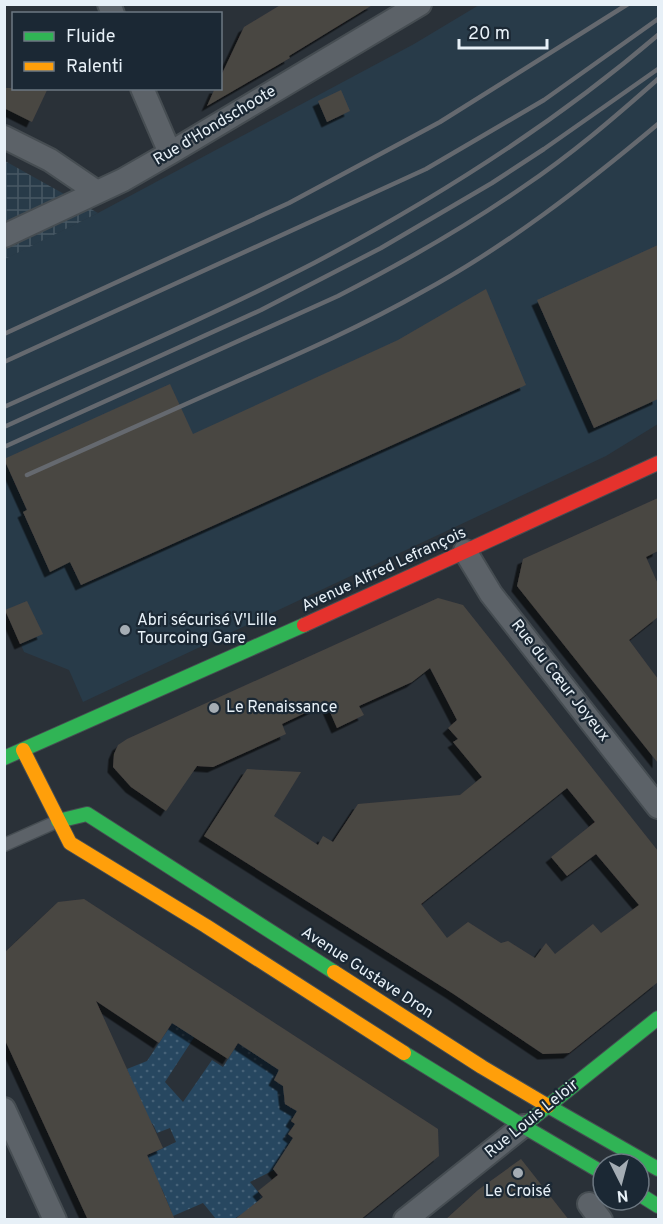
<svg xmlns="http://www.w3.org/2000/svg" width="663" height="1224" viewBox="0 0 663 1224" font-family="Overpass,sans-serif">
<defs>
<pattern id="industrial-grid" width="8" height="8" patternUnits="userSpaceOnUse" patternTransform="scale(1.5)"><rect width="8" height="8" fill="#283b49"/><path d="M0 4h8M4 0v8" fill="none" stroke="#475864"/></pattern>
<pattern id="park-dots" width="8" height="8" patternUnits="userSpaceOnUse" patternTransform="scale(1.5)"><rect width="8" height="8" fill="#274760"/><path d="M2 2h.1M6 6h.1" fill="none" stroke="#466278" stroke-width="1.8" stroke-linecap="round"/></pattern>
<filter id="shadow"><feDropShadow dx="-5.5" dy="5.5" stdDeviation="0" flood-color="#0009"/></filter>
</defs>
<rect width="100%" height="100%" fill="#2a3138"/>
<path fill="#283b49" d="M479,5H658V424L606,456L83,702L69,670L24,652L5,608L4,259L98,213L414,44Z"/>
<path fill="url(#industrial-grid)" d="M5,161L98,213L5,259Z"/>
<path fill="url(#park-dots)" d="M173,1022L195,1036L165,1082L183,1102L212,1060L223,1067L238,1043L280,1069L274,1080L288,1089L284,1095L285,1104L292,1108L300,1107L291,1121L295,1124L288,1134L293,1138L274,1170L250,1182L273,1210L245,1219L240,1215L234,1219H216L203,1203L173,1216L162,1189L138,1160L176,1142L170,1128L157,1133L153,1124L147,1123L127,1069L147,1061Z"/>
<path fill="#4a4642" fill-rule="evenodd" filter="url(#shadow)" d="M282,4H374L289,56L290,58L207,106L215,88H220V78L244,27Z
M4,88H48L32,122L4,108Z
M341,90L350,111L327,122L318,101Z
M658,245V399L594,428L537,300Z
M486,289L526,385L81,585L70,562L50,572L23,512L27,510L4,459L170,384L193,434L398,340Z
M658,498V551L646,557L658,584V617L629,640L658,679V763L517,586L523,559Z
M438,598L463,605L658,851V982L569,1053L543,1054L452,993L204,836L247,769L301,772L274,816L318,845L323,836L333,842L358,804L460,795L482,777L453,742L458,739L448,728L457,720L430,668L412,682L359,706L364,715L337,728L326,703L282,724L286,734L213,767L197,766L166,811L131,787L113,767L114,754L118,745L127,739ZM567,788L595,822L551,857L567,876L596,854L639,905L601,933L593,924L555,954L546,943L535,958L508,941L501,943L468,922L447,938L421,904Z
M27,601L43,634L20,644L5,610Z
M84,899L438,1129L439,1156L360,1220H234L263,1197L258,1191L278,1175L273,1169L293,1138L288,1134L295,1124L291,1121L297,1111L285,1104L283,1086L274,1080L279,1070L238,1043L228,1059L172,1023L159,1043L96,1001L163,1148L147,1155L175,1220H88L4,1038V953L58,902Z
M521,1159L569,1220H445L478,1190Z"/>
<g fill="none" stroke-linecap="round" stroke-linejoin="round">
<g stroke="#464d52" stroke-width="15">
<path id="lane" d="M4,845L58,821"/>
</g>
<g stroke="#464d52" stroke-width="26">
<path id="street" d="M109,4L113,14
M142,88L170,153
M4,137L50,160L97,192
M4,236L123,180L170,153L420,4
M465,551L491,594L658,807
M4,1109L55,1220
M589,1204L601,1220
M405,1220L523,1126"/>
</g>
<g stroke="#464d52" stroke-width="16">
<path id="fast" d="M4,758L304,625
M58,821L87,814L334,972
M404,1053L523,1126L658,1018
M548,1106L658,1169
M523,1126L603,1173
M639,1194L658,1206"/>
</g>
<g stroke="#464d52" stroke-width="16">
<path id="slow" d="M23,750L70,843L206,926L404,1053
M334,972L482,1067L548,1106"/>
</g>
<g stroke="#464d52" stroke-width="16">
<path id="jam" d="M304,625L658,463"/>
</g>
<use href="#lane" stroke="#5c6268" stroke-width="12"/>
<use href="#street" stroke="#5c6268" stroke-width="22"/>
<use href="#fast" stroke="#30b455" stroke-width="14"/>
<use href="#slow" stroke="#ff9f0a" stroke-width="14"/>
<use href="#jam" stroke="#e5322d" stroke-width="14"/>
<path stroke="#65696f" stroke-width="4.5" d="M4,334L289,203L440,122L628,4
M4,362L426,169L544,100L658,19
M4,407C108,360 213,315 314,263C435,199 554,124 658,35
M4,427L261,310L381,248L492,183L544,149L658,69
M4,447L338,296C402,263 464,228 523,187C571,155 615,117 658,79
M27,475C99,443 170,411 242,379C303,352 364,325 422,292C507,246 584,186 658,124"/>
</g>
<g fill="#a5adb4" stroke="#1b2834" stroke-width="2">
<circle cx="125" cy="630" r="6"/>
<circle cx="214" cy="708" r="6"/>
<circle cx="518" cy="1173" r="6"/>
</g>
<g text-anchor="middle" dominant-baseline="central" stroke-width="4.5" stroke-linejoin="round" paint-order="stroke">
<g font-size="16" fill="#e7f0f7" stroke="#1b2834">
<text transform="translate(215 126) rotate(-31)">Rue d'Hondschoote</text>
<text transform="translate(384 570) rotate(-25)">Avenue Alfred Lefrançois</text>
<text transform="translate(560 681) rotate(52)">Rue du Cœur Joyeux</text>
<text transform="translate(367 973) rotate(33)">Avenue Gustave Dron</text>
<text transform="translate(532 1119) rotate(-39)">Rue Louis Leloir</text>
</g>
<g font-size="16" fill="#e7f0f7" stroke="#1b2834" text-anchor="start">
<text x="137" y="621">Abri sécurisé V'Lille<tspan x="137" dy="18">Tourcoing Gare</tspan></text>
<text x="226" y="708">Le Renaissance</text>
<text x="518" y="1192" text-anchor="middle">Le Croisé</text>
</g>
</g>
<rect width="663" height="1224" fill="none" stroke="#e7f0f7" stroke-width="12"/>
<rect x="12" y="12" width="210" height="78" fill="#1b2834" stroke="#6d7882" stroke-width="1.5"/>
<rect x="24" y="32" width="30" height="9" fill="#30b455" stroke="#6d7882" stroke-width="1.5"/>
<text x="66" y="42" font-size="18" fill="#e7f0f7">Fluide</text>
<rect x="24" y="62" width="30" height="9" fill="#ff9f0a" stroke="#6d7882" stroke-width="1.5"/>
<text x="66" y="72" font-size="18" fill="#e7f0f7">Ralenti</text>
<g transform="translate(621 1182) rotate(174)"><circle r="28" fill="#1b2834" stroke="#6d7882" stroke-width="1.5"/>
<path d="M0-4.5L10 22L0 15L-10 22Z" fill="#a5adb4"/>
<text y="-9" font-size="16" font-weight="bold" text-anchor="middle" fill="#e7f0f7">N</text>
</g>
<path d="M459 39v9h88v-9" fill="none" stroke="#e7f0f7" stroke-width="3"/>
<text x="468" y="39" font-size="18" fill="#e7f0f7" stroke="#1b2834" stroke-width="4.5" paint-order="stroke">20 m</text>
</svg>
